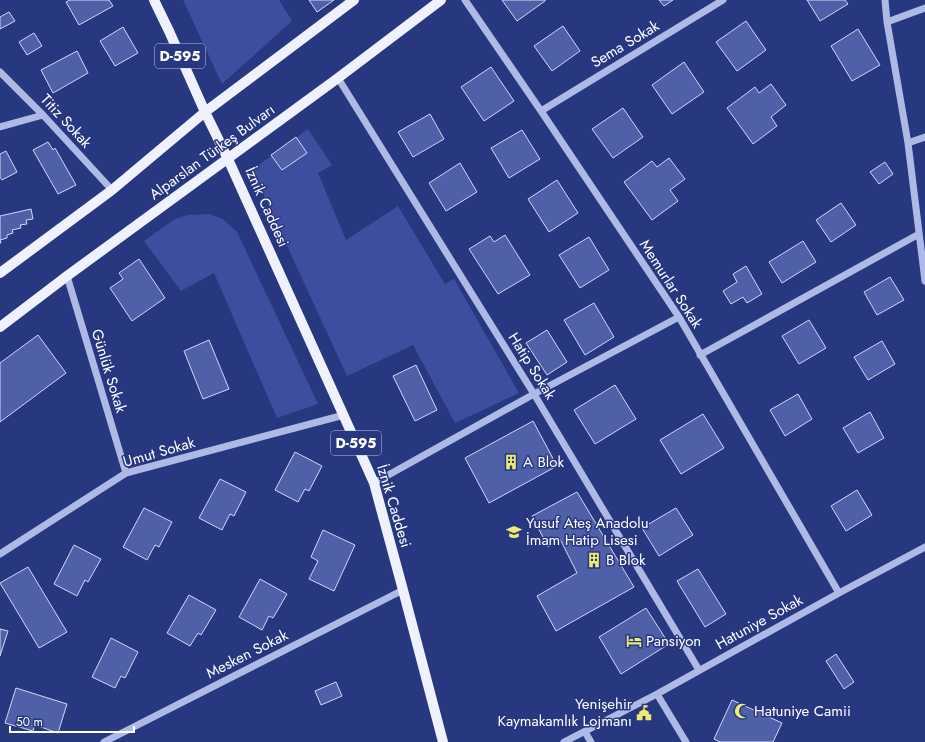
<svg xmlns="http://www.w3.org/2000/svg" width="925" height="742" viewBox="0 0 925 742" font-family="Jost,sans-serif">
<rect width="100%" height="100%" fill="#273780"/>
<path fill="#3c4e9d" d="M183,0H279L292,21L222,84Z
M308,129L332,165L318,173L346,240L398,206L445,284L454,279L519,393L455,423L413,345L347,376L252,170Z
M209,214L223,219L237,232L318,404L277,418L214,273L181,291L144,241L175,219L188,215Z"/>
<path fill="#5060a8" stroke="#d1d8f5" d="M70,0H109L113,6L79,25L66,2Z
M309,0H334L317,12Z
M502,0H545V1L517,21Z
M659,0H673L664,6Z
M807,0H845L848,4L820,21Z
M9,12L15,21L0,29V17Z
M746,21L766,50L737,71L716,42Z
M563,26L580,51L552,71L534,46Z
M123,27L138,53L115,66L100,41Z
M858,29L880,65L852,81L831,46Z
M34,33L42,46L27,55L19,42Z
M77,51L88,73L53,93L41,70Z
M684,62L704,92L672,114L652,85Z
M491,67L514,101L484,121L461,87Z
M771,84L786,105L771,117L777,126L753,144L727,108L755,87L759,93Z
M623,108L643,137L613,158L592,129Z
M430,114L444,139L413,157L398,132Z
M522,130L540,159L509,178L491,148Z
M296,137L307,153L282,170L271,155Z
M48,142L53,150L55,148L76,185L58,194L33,150Z
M6,151L17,172L2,180L0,177V154Z
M669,158L685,179L670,190L678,201L652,220L624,182L652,161L657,167Z
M885,162L893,174L879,184L870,172Z
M460,163L477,192L446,211L429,183Z
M557,180L578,213L549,232L528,199Z
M841,203L856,225L831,242L816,220Z
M31,209L33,219L26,220L27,224L20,225L21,228L12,230L13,233L7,235V238L0,240L1,243H0V216Z
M505,235L530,275L498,294L469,249L490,236L494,242Z
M589,237L609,270L580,288L559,255Z
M803,241L816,262L782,283L769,262Z
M139,259L165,298L132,321L110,288L123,279L119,273Z
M746,266L762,294L747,303L743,297L731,304L723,291L737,282L733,274Z
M890,277L904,300L877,315L864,292Z
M594,303L614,337L585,355L564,320Z
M809,320L826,348L799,364L782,336Z
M547,330L567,362L547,375L526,343Z
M38,335L66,373L0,422V363Z
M209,340L229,389L203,399L184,351Z
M882,341L895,364L868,380L854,357Z
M416,365L437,410L415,421L393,376Z
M615,385L636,419L595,444L574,410Z
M798,394L812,419L785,436L770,410Z
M870,412L884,438L858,453L843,428Z
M703,414L724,448L681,474L660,440Z
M533,421L557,466L489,503L465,458Z
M295,452L322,466L309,491L305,489L298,502L275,490Z
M220,479L246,492L234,516L230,514L222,530L199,518Z
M857,490L872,515L846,531L831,506Z
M577,492L634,587L556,631L537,596L577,573L560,539L548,547L532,516Z
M144,508L172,522L159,547L155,545L147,560L123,547Z
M676,508L693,535L659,556L642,528Z
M323,530L355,545L334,591L309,579L318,561L311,557Z
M74,545L101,559L88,582L85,580L77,596L54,584Z
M28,567L67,632L39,648L0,583Z
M698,569L726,614L705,627L677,581Z
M260,579L287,594L273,618L269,616L262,630L239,617Z
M189,595L216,610L201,635L198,633L190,646L167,633Z
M646,608L669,644L621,674L599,637Z
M0,629L8,631L0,656Z
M111,638L138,652L125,678L121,676L115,688L92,677Z
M836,654L854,682L844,689L826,661Z
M336,682L342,696L321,705L315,691Z
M16,688L67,704L58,733L35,725L33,731L5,723Z
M732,700L782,723L773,742H720L714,739Z"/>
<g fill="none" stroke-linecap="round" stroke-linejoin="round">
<path stroke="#aeb9e6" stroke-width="7" d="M465,0L541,111L679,317L839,593
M885,0L887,22L908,143L925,281
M887,22L925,8
M0,72L43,115L112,190
M338,78L534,394L699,670
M541,111L723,0
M0,127L43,115
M908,143L925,137
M67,276L126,473
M700,355L919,234
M374,483L534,394L679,317
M0,554L126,473L344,415
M657,694L686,742
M585,732L591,742
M104,742L403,590
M564,742L657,694L839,593L925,547"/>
<path stroke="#eff1fd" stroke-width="10" d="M154,0L169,31L205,112L228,159L374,483L403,590L443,742
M0,273L112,190L205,112L354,0
M0,327L67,276L338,78L441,0"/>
</g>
<defs>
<g id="building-bare" transform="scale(1.2)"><path d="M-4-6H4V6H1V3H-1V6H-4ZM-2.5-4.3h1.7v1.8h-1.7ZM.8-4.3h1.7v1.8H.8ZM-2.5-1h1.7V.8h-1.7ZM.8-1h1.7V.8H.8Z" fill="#eeea74" stroke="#273780" stroke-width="2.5" paint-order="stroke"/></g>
<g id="school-bare" transform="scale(1.2)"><path d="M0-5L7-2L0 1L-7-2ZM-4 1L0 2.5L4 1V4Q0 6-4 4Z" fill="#eeea74" stroke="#273780" stroke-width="2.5" paint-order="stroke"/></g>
<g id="hotel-bare" transform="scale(1.2)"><path d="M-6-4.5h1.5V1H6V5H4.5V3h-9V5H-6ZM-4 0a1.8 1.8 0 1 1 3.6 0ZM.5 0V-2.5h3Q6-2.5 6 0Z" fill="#eeea74" stroke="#273780" stroke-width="2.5" paint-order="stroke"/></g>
<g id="mosque-bare" transform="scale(1.2)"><path d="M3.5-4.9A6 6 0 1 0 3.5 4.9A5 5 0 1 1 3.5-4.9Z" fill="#eeea74" stroke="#273780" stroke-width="2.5" paint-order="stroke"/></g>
<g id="civic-bare" transform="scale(1.2)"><path d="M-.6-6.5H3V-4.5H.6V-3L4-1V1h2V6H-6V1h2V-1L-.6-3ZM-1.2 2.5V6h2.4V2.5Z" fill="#eeea74" stroke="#273780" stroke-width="2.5" paint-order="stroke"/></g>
</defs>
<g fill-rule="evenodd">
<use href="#building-bare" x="511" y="462"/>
<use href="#school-bare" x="514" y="532"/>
<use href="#building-bare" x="594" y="560"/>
<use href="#hotel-bare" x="634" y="641"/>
<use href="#mosque-bare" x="742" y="711"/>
<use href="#civic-bare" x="644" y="713"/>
</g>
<g text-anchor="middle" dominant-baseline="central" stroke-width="3" stroke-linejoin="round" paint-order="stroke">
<g fill="#273780" stroke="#bec3d9" stroke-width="1">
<rect x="155" y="44" width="50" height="24" rx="3"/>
<rect x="331" y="431" width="50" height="24" rx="3"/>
</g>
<g font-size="14" font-weight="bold" fill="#fff">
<text x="180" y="56">D-595</text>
<text x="356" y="443">D-595</text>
</g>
<g font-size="15" fill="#fff" stroke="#273780">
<text transform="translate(625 44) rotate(-31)">Sema Sokak</text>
<text transform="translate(66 121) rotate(47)">Titiz Sokak</text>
<text transform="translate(212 152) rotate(-36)">Alparslan Türkeş Bulvarı</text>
<text transform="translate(267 207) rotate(66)">İznik Caddesi</text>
<text transform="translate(671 284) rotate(57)">Memurlar Sokak</text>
<text transform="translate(532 366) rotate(58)">Hatip Sokak</text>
<text transform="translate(109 371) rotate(73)">Günlük Sokak</text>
<text transform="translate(159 452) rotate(-16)">Umut Sokak</text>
<text transform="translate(394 506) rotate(73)">İznik Caddesi</text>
<text transform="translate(759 622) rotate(-29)">Hatuniye Sokak</text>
<text transform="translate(247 654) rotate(-27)">Mesken Sokak</text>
</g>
<g font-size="15" fill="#fff" stroke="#273780" text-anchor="start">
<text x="523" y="462">A Blok</text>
<text x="526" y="523">Yusuf Ateş Anadolu<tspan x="526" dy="17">İmam Hatip Lisesi</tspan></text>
<text x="606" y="560">B Blok</text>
<text x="646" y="641">Pansiyon</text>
<text x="632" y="704" text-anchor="end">Yenişehir<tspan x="632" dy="17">Kaymakamlık Lojmanı</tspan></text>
<text x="754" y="711">Hatuniye Camii</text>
</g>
</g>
<path d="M10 726v6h124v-6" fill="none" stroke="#ffffff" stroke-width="2"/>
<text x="16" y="726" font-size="12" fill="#ffffff" stroke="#273780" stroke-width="3" paint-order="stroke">50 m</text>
</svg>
